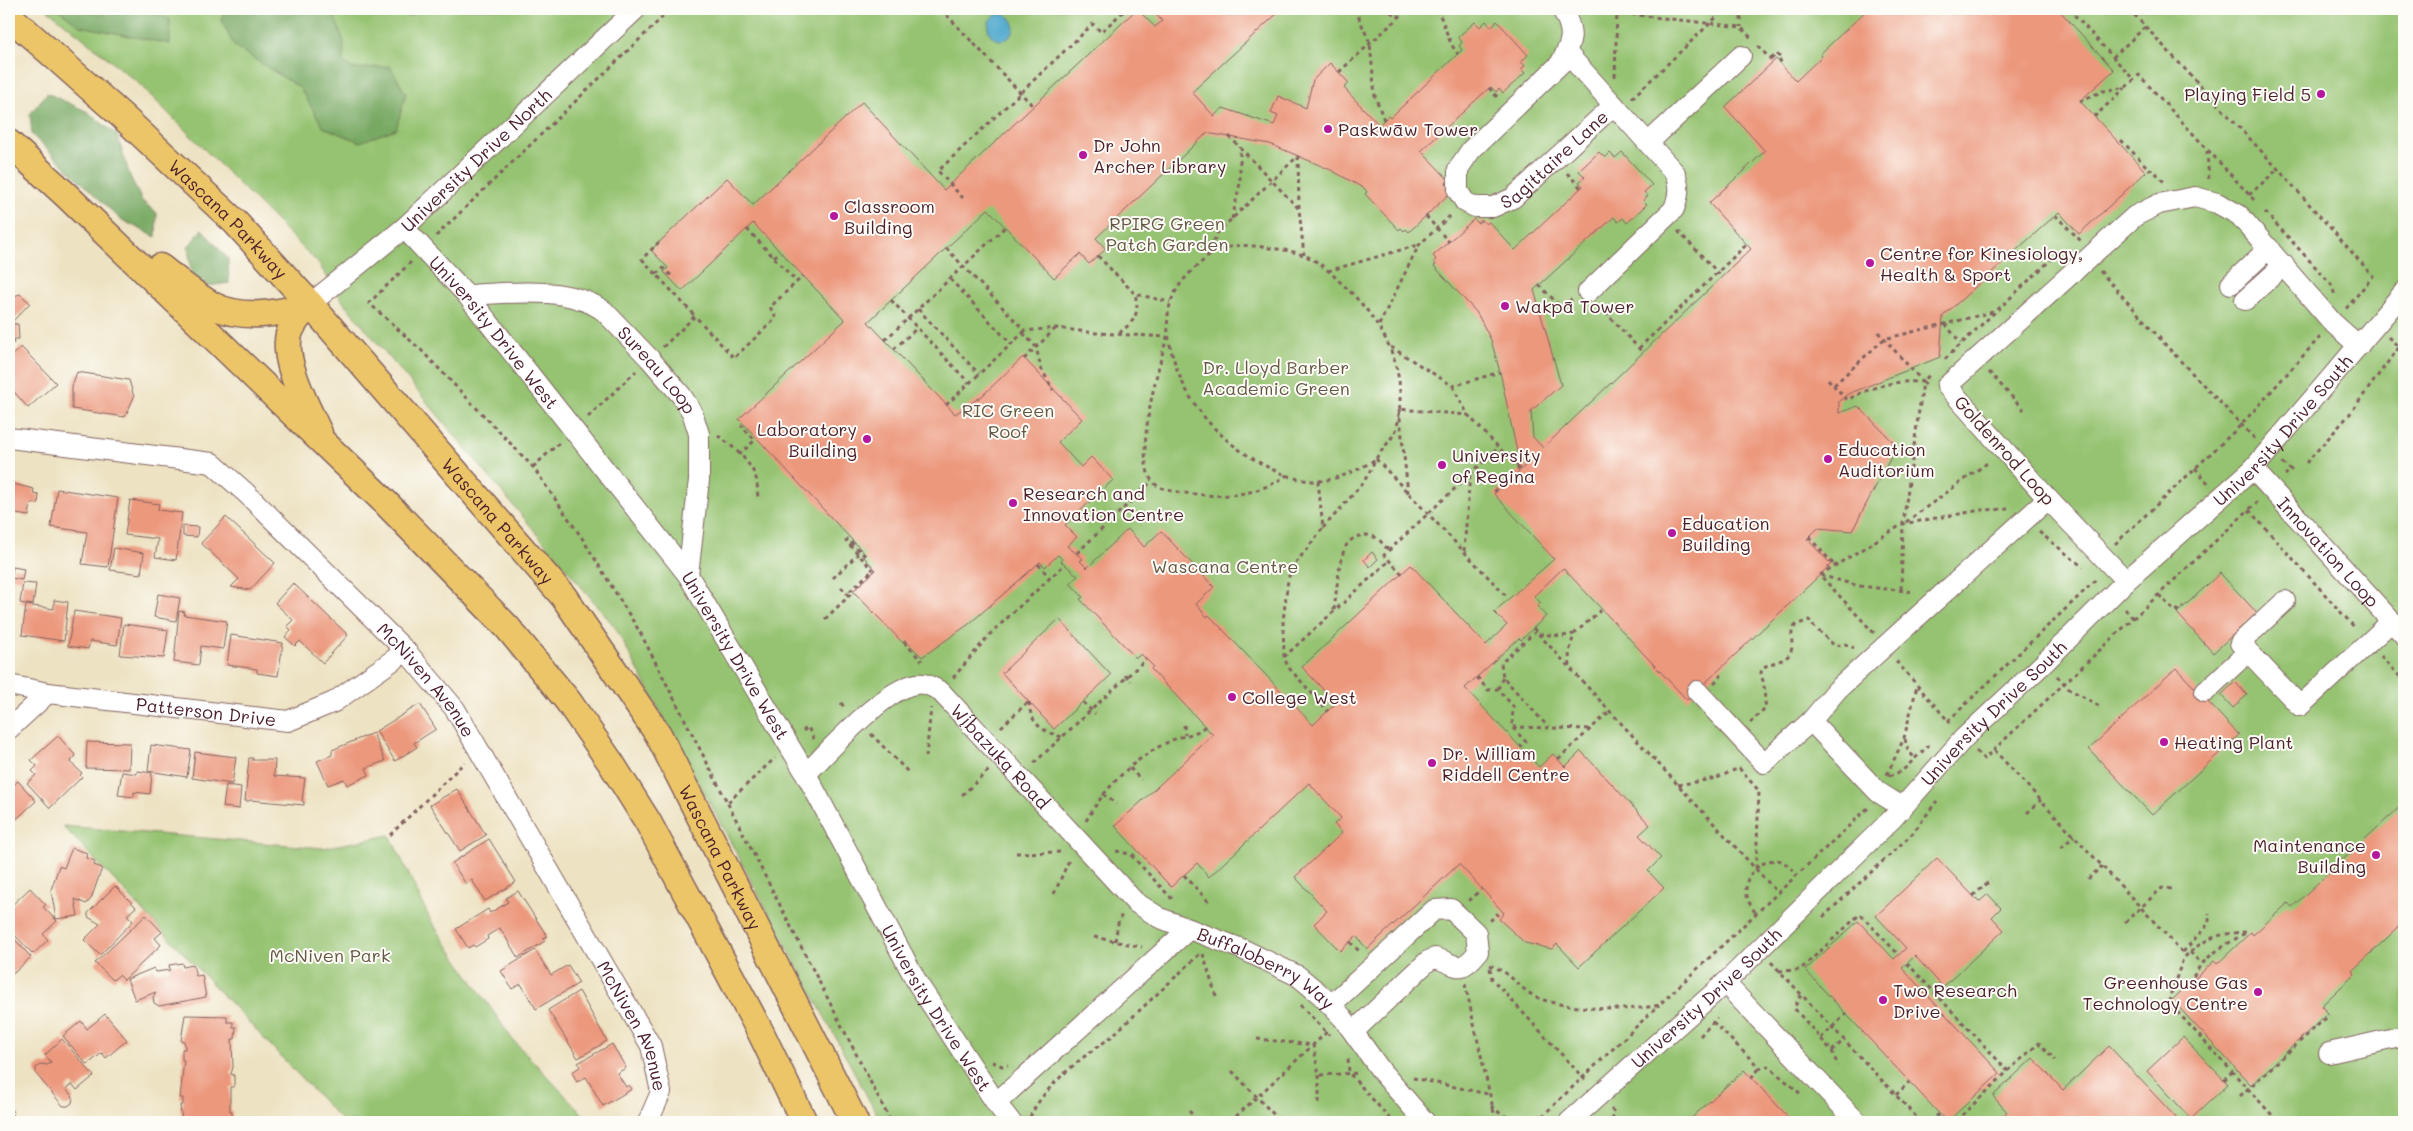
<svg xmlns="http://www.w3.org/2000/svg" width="2413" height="1131" viewBox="0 0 2413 1131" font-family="Mali,sans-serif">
<rect width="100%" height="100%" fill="#fdfcf7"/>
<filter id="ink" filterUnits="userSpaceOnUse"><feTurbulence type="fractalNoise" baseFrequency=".02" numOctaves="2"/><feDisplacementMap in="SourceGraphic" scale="10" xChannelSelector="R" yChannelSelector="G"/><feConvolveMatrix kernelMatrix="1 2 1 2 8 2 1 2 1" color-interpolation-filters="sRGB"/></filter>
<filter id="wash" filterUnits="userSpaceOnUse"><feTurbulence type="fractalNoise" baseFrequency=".0096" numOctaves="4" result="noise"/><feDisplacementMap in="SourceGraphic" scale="20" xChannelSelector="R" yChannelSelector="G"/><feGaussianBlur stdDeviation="1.12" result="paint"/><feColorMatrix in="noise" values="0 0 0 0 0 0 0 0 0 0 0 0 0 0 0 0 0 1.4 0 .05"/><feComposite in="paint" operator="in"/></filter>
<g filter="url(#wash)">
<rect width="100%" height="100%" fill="#ede2c2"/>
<path fill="#95c371" stroke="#70714e" d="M47,9H2404V1122H881L615,627L344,303L318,263L136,81Z
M63,826L323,848L390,835L431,921L512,1039L590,1122H343Z"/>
<path fill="#78a963" stroke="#616447" d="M58,9H143L170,19V44L80,26Z
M226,9H332L344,42L343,62L354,69L390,66L406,94L396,129L360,142L323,127L300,88L234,46L221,19Z
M382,9H419L410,16L386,14Z
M47,93L88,112L117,135L130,176L142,201L157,213L156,237L120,219L32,135L30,114Z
M202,229L228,259L229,283L209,286L192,279L188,247Z"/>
<path fill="#4fa9cd" stroke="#4c647c" d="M988 27a13 13 0 1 1 26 0a13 13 0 1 1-26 0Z"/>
<g id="blocks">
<path fill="#ec987d" d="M1137,9L1155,27L1162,21L1151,9H1282L1192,92L1214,116L1223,108L1274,125L1278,116L1271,113L1278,96L1306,108L1313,80L1330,63L1349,83L1344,88L1379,125L1388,116L1390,118L1462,50L1459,46L1462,42L1458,37L1475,22L1480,27L1486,21L1491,27L1497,21L1528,55L1521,62L1525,66L1521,69L1525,73L1503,93L1499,89L1496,92L1491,87L1489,88L1421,151L1449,180L1446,183L1449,186L1447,189L1450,193L1409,232L1406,229L1404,231L1401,228L1399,230L1365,194L1367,192L1365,189L1331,170L1270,144L1207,133L1096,238L1106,249L1089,264L1080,254L1054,278L988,209L868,322L955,414L982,396L1023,357L1082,419L1058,442L1081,467L1091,457L1113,480L1065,525L1077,537L1067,546L1083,559L1080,561L1087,568L1128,529L1144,547L1161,531L1214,587L1196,604L1207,617L1209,615L1313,725L1336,703L1302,667L1411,565L1486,645L1507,625L1494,612L1554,559L1494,494L1528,463L1517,452L1500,372L1491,340L1477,313L1434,266L1436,265L1434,262L1436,259L1433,256L1474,219L1478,223L1482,220L1486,224L1489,222L1515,250L1583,186L1579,182L1585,177L1579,171L1599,152L1605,158L1610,153L1615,158L1622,152L1652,185L1644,192L1648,196L1643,200L1647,204L1627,223L1623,218L1618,222L1614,217L1534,290L1561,385L1531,411L1533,437L1543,448L1751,249L1709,203L1765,151L1725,107L1776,59L1796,81L1822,56L1820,54L1868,9H2058L2114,70L2080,101L2146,172L2079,234L2059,212L1943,316L1940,357L1848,394L1839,401V413L1858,406L1897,446L1852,531L1818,528L1807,539L1831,564L1820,575L1687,700L1563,568L1534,596L1541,603L1537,606L1546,616L1521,640L1519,638L1465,688L1539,767L1553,754L1565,767L1581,751L1650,825L1639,835L1661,858L1648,871L1664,888L1579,967L1557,944L1552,949L1525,943L1499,919L1504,913L1459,864L1367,949L1356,936L1340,951L1314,924L1327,911L1295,877L1342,833L1334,824L1341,818L1309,783L1209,877L1197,863L1171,887L1115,826L1213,735L1151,669L1153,666L1141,654L1136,658L1080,599L1083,597L1070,583L1078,576L1061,561L1062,559L1058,555L1045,567L1040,562L969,624L922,657L905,640L903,643L853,591L876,570L864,557L866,555L739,419L845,320L753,223L682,291L664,272L668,268L651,250L727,178L753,205L862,102L944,190Z
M9,292L14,296L20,294L30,303L12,322L13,324H18L19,339H13L14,343L9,344Z
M21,347L56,383L28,408L9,386V358Z
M77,372L129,380L134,397L125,417L72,409V386Z
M9,483L34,489L33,494L39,495L38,504L31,503L29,516L9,513Z
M57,489L118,498L108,567L82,564L87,532L51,527Z
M130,500L159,504L158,510L182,513L176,560L155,557L158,539L125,535Z
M226,517L275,563L250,590L231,587L239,579L201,543Z
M183,526L198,527L197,537L183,536Z
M114,548L144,553L141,574L110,570Z
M1372,552L1378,559L1370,567L1364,560Z
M13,567L24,569L22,580L11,578Z
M2220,573L2257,613L2213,653L2177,613Z
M23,583L36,584L33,605L20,603Z
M293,583L348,635L323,663L300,641L295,646L285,637L291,630L287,626L293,620L275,603Z
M158,594L180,598L176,621L154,617Z
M54,600L68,602L64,641L22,635L26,605L54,609Z
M74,611L121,618L117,645L90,641L88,649L68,646Z
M179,611L185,612L184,615L227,621L223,649L201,646L199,665L174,662Z
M1059,619L1111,675L1054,729L1002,673Z
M124,624L168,630L164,658L120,655Z
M231,635L283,643L278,676L257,673V669L227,665Z
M2176,668L2239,735L2152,815L2089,749Z
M2235,682L2247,695L2233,708L2221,695Z
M420,704L436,729L414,743L417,747L395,761L376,731Z
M373,733L385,761L366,768L369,775L347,785L344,779L328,785L317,761L332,755V750Z
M58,736L76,756L70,762L82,773L80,775L82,777L50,808L27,783L36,775L32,771L37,766L31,760Z
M87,742L130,743L129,769L86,768Z
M151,745L191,750L187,777L148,771Z
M195,752L236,757L232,784L192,778Z
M249,758H253L252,760H275L274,776L305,778L302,801L304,802V805L250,800L249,801H245Z
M137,771L152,773L150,794L134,792V797L118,795L122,772L137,774Z
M18,781L36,801L9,826V790Z
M226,785L241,787L239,809L223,807Z
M457,789L486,835L460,851L430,805Z
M2404,803V922L2352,971L2355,974L2321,1006L2328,1013L2251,1085L2172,1000L2214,961L2217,964L2251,932L2253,935L2288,903L2292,907Z
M489,839L516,882L485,901L472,880L466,884L452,863Z
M72,848L87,853L86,858L95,861L94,865L102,868L91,899L86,904L75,899L78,916L56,919L51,890L59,866L64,868Z
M1937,858L1979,902L1988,894L2001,908L1992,917L2004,930L1943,987L1915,956L1902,968L2000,1073L1947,1122L1805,970L1858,921L1894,959L1906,948L1876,916Z
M115,886L136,907L127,915L133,921L100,955L84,940L100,924L88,917V913Z
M30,888L46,905L43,907L57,921L43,934L48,940L33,954L9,929V908Z
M518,891L547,936L543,939L545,941L518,958L500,928L487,936L488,939L475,947L473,945L468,948L456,929L488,909L490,913L508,902L506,898Z
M146,915L162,932L155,938L161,945L124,980L119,975L113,980L95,963Z
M9,933L31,957L14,973L9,968Z
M535,950L551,975L568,965L579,983L536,1009L521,984L512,989L501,971Z
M182,963L183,967L193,965L196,976L202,975L206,997L159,1006L154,1003L153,997L156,992L135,1000L127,979L154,968L156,972L170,970L169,965Z
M579,991L607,1041L578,1058L548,1010Z
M105,1014L127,1040L106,1058L102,1053L87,1065L63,1036L81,1021L87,1029Z
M185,1015L227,1016V1022H233V1027H236L235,1039H232L233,1067L231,1074L234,1075V1087H230V1111H232V1122H182L180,1105H183V1098H180L184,1060H182V1049H185V1046L184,1041H181Z
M2183,1037L2228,1084L2191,1119L2147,1071Z
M62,1039L94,1076L77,1090L72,1084L66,1089L73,1097L72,1103L68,1106H63L36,1074V1068L41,1064L48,1065L51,1062L45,1055Z
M612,1044L626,1068L617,1073L626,1087L629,1085L632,1089L603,1106L586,1077L577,1082L572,1072L580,1067L578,1063Z
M2109,1046L2180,1122H1996L2007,1112L1993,1096L2033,1058L2063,1090Z
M1744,1070L1793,1122H1687Z
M9,1107L14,1113L12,1115L16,1120L15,1122H9Z"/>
</g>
</g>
<g filter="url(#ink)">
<use href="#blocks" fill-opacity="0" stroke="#836360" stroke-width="1"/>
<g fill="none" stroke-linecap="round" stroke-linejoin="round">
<g stroke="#836360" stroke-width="22">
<g id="minor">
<path id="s1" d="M1562,9C1575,32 1573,41 1560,64L1471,150L1458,169V191L1465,202L1475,207H1493L1513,198L1614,105"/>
<path d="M1566,52L1675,173C1680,187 1679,195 1674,209L1588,292"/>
<path d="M1648,143L1741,56"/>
<path id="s2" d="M404,228L467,295L688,575L806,774L918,984L996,1103L1011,1122"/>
<path d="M2231,284L2269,248"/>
<path id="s3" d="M467,295C511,293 567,285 604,311L650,359L681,395L692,412L699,434V480L688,575"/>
<path d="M2245,300L2284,265"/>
<path id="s4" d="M310,304L404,228L636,9"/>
<path id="s5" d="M9,438L212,463L246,493L406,651L455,709L651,1046L661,1092L648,1122"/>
<path id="s6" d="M2253,469L2404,635"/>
<path d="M2126,581L2048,499L1947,386L2135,216L2159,204L2195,197L2217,203L2239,215L2333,323L2359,346"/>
<path d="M2285,601L2240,643L2300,706L2392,621"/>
<path id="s7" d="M9,685L48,693L288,721L334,702L406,651"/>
<path d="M1697,691L1764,763L1811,721L1837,690L1885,646L2048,499"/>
<path d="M2205,692L2248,652"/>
<path d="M1811,721L1878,792L1902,807"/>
<path d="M9,729L48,693"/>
<path id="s8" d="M806,774C828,752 893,678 924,684C930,685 936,689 941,692L1135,902L1160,918L1242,949L1298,976L1321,995L1343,1018L1382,1072L1425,1122"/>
<path d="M1725,983L1857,1122"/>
<path d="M1331,1005L1434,910L1451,909L1476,933L1478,952C1459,976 1457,964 1435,958L1428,961L1354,1031"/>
<path d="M2329,1053L2404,1036"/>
<path d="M996,1103L1189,929"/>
<path id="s9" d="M1569,1122L1725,983L1893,818L1964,738L2045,662L2126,581L2253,469L2404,292"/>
</g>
</g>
<g stroke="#836360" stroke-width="29">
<g id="major">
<path id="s10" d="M9,16L122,116L235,222L310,304L564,597L658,734L855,1122"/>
<path d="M9,143L66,195L385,502L507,627L568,701L611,763L648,822L761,1033L804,1122"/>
<path d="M160,267C177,280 195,296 214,306C243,320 281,314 310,304"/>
<path d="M310,304C301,314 289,326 288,340C285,367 308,409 319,433"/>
</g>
</g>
<path stroke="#836360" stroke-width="3" stroke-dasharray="4 4" stroke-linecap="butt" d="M941,9L1033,106
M1355,9L1370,43L1375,96L1384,120
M1383,9L1399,16
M1436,9C1446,23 1446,40 1458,54
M1584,9L1741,27L1752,39
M1741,9V27
M2069,9L2134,80
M2093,9H2094
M2129,9L2278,169L2373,276L2345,310
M1758,46L1773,62
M2113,57L2145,27
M1771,59L1777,54L1782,60L1779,62
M1339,72L1408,9
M1615,77L1617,9
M1489,88L1499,99
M1632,98L1725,9
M2080,101L2103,91L2126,87L2139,75L2254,200
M2094,117L2125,88
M1229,136L1299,209
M2121,140L2149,169L2153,170L2166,184
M2207,151L2209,182
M1298,156L1299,209L1304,255
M1567,173L1581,188
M2249,195L2278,169
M963,198L938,171L1093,24L1101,32L1126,9
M2265,212L2331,284L2335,295
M2055,215L2081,241
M1426,216L1449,242
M1232,219L1240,183V147
M747,229L797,282
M1678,231L1722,277
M436,236L671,9
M659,242L642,259L695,316
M946,248L1025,331L1056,328L1096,333L1167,337C1159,365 1132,459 1153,482C1163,493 1190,493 1204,495C1235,497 1261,493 1287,475
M1098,256L1135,294L1170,302
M1207,256L1218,232L1298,156
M774,257L780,252
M411,262L369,303L421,350L533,467L582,538L641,634L891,1122
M1328,271L1418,245
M2100,271L2172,352L2255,439
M656,274L663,268L674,278
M950,279L1011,344
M1539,285L1560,306H1565L1572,299
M891,300L969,383
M1600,306L1643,353
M918,309L979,374
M1945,324L1961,343
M1379,325L1419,245L1451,215
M1878,332L1923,382L1903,524L1901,591
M1023,333L1036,347L1041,368L1053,390
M1119,333C1135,321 1140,314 1135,294
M2388,337L2399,347
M885,340L1005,227
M663,347L695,316L734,358L776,318L770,307L803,276
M1391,347L1453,386L1500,372
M1639,348L1747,244
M894,349L917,328
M1024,359L1056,328
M1945,359L2056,255L2063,254
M1989,372L2024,410
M1828,379L1847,400C1873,386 1894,380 1923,382L1930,374
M1923,382L1928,388
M1834,385L1884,339L1993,312
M1453,386L1468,415L1520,470
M946,405L1025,331
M588,417L636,371
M718,436C732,445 751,462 756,478C758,484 757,491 758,498
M739,455L755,440L742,427L743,425
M1376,459L1508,598
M2282,463L2291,470L2285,475
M2306,463L2349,415L2404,340
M1516,466L1524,459
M533,467L559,443
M2195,468L2208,483
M1318,481L1323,528L1292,568L1288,579L1283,621L1284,657L1288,667L1328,711
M1496,492L1495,490L1518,469
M1408,493L1399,409L1468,415
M2249,510L2356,629
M1906,522L1990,461
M1323,528C1337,512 1353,496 1366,478C1370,472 1373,464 1377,457C1383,448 1392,439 1396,430C1398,425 1398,419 1399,414C1406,360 1378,316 1339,281C1329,271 1317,260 1303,255C1291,250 1276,249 1263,247C1233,243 1218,246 1196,267C1165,295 1162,321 1174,360C1188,407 1221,442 1264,465C1280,474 1301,482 1319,481C1341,479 1358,470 1376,459
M2039,532L2083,567
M1809,537L1835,566
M2115,544L2241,425L2320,337
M1464,551L1470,475
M1077,553L1152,481
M865,556L848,539L846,541L873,570
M1038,564L1050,578
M1402,574L1384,555L1498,448
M1820,575L1903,524L1981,510L2008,509
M833,578L858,554
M841,587L849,596
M2159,595L2175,612L2183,606
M2125,609L2133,618
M1334,610C1336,596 1339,560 1345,548C1350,536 1367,531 1378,539C1382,542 1385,547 1389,550
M825,619L852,593L850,591L873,570L874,571
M1533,628L1777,892
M1536,631L1501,663L1503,677L1549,728
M1874,633L1820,575L1859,586L1915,592
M1539,634L1563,636L1574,634L1569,653L1570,668
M1574,634L1602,609
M904,642L922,661
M2381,656L2404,681
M1284,657L1389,561
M1896,661L1950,723
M1125,675L1131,681
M2057,676L2069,689L2101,707
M1477,677L1488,690L1498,689L1513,706L1512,727L1526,742L1520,747
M953,678L990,634L1065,564
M1714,683L1721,676L1716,672
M1498,689L1503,677
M1029,702C1030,724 1042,731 1062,737
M1083,702L1095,714
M841,703L845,708
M1948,721L2098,578
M1750,723L1766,707C1764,699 1765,694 1764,686C1764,679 1759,676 1762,669C1768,662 1782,663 1789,655C1796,646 1787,634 1796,625L1809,620L1812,625L1835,646L1845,644L1854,648
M1184,725L1185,735
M1001,727L1028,702
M1513,727L1590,729
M803,731L808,727L814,740
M871,734L909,773
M1905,739L1908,751L1916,759
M1994,750L2186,956
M1976,751L1984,759L2257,502
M926,757L931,708
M1558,759L1609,712
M1034,763L1146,659
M1130,768L1141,780
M1887,775L1904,738L1917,686
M1889,776L1902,771L1929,745
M1678,785L1717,778L1739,768L1759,791L1756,870
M1103,794L1116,804
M962,795L989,770
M728,802L775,758
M2027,813L2041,800
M1086,821C1105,787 1134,758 1170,741C1182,735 1195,736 1205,726
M390,835L465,762
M2061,848L2074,836
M1116,851L1130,854L1173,900
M1016,853L1062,852
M1132,857L1138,851
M1184,875L1209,902
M2088,879L2102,866
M1054,894L1070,858
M1973,896L1991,880
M1469,901L1481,889
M1755,912C1749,904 1744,893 1747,882C1750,869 1768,857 1781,861C1787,864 1792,869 1797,874
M1823,917L1912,834L1937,801
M1490,921L1497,914L1500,917
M2125,922L2162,888L2173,889
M1094,937L1142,947
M1115,941L1119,918L1122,916
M1350,942L1361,953
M2183,952L2209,923V913
M2190,952L2201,963
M1203,954L1216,996
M1771,962L1921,1122
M1907,963L2008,1071L1955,1122
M1490,965C1495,968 1502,970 1507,974C1516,981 1523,990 1534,996C1561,1010 1630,1012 1659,1005L1868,808
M1490,968L1492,979L1587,1082
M1779,971L1800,970L1860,914L1899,955
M1465,984L1496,1122
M2190,984C2200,957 2224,946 2247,932C2219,933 2203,938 2183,959L2170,996L2171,1005L2272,1115
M1801,995L1794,1008L1832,1051L1838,1066
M1300,1005L1329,1035
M1713,1022L1760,1068L1768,1066L1802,1095
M1700,1036L1717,1018
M1821,1038L1846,1014
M1257,1039L1313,1045L1319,1075L1360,1073
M1832,1051L1844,1040
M1348,1059L1349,1073L1393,1122
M992,1062L1002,1066L1008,1065
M1232,1071L1281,1122
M2008,1071L2039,1043L2055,1060
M1319,1075V1103
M1413,1078L1488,1094
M1751,1078L1760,1068
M2224,1080L2232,1072
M1896,1095L1909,1082
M2240,1096L2329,1015
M1491,1106L1501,1114L1518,1122
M1611,1109L1613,1111V1122
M1189,1111L1199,1122
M1030,1117C1044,1086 1082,1057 1110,1038L1201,953
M1949,1120L1951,1122
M1230,1122L1327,1032
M1536,1122L1659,1005
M1930,1122L1939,1114"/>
<use href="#minor" stroke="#fff" stroke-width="20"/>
<use href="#major" stroke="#edc569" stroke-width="26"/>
</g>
</g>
<g fill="#b5179e" stroke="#fdfcf7" stroke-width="2">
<circle cx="2321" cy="94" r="5"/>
<circle cx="1328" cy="129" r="5"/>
<circle cx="1083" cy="155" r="5"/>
<circle cx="834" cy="216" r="5"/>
<circle cx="1870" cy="263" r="5"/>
<circle cx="1505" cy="306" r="5"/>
<circle cx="867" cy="439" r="5"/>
<circle cx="1828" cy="459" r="5"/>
<circle cx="1442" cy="465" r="5"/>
<circle cx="1013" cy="503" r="5"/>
<circle cx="1672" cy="533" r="5"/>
<circle cx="1232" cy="697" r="5"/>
<circle cx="2164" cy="742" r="5"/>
<circle cx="1432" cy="763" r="5"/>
<circle cx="2376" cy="855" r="5"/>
<circle cx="2258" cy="992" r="5"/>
<circle cx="1883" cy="1000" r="5"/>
</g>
<g text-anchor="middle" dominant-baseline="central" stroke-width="4" stroke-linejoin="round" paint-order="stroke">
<g font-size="18" fill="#4a1f2b" stroke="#fdfcf7" text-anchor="start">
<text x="2311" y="94" text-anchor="end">Playing Field 5</text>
<text x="1338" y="129">Paskwāw Tower</text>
<text x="1093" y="145">Dr John<tspan x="1093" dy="21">Archer Library</tspan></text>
<text x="844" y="206">Classroom<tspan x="844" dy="21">Building</tspan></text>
<text x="1880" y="253">Centre for Kinesiology,<tspan x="1880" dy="21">Health &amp; Sport</tspan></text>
<text x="1515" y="306">Wakpā Tower</text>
<text x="857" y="429" text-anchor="end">Laboratory<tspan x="857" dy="21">Building</tspan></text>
<text x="1838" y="449">Education<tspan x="1838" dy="21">Auditorium</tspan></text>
<text x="1452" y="455">University<tspan x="1452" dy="21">of Regina</tspan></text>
<text x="1023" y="493">Research and<tspan x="1023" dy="21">Innovation Centre</tspan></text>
<text x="1682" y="523">Education<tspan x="1682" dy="21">Building</tspan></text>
<text x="1242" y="697">College West</text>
<text x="2174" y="742">Heating Plant</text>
<text x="1442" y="753">Dr. William<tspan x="1442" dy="21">Riddell Centre</tspan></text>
<text x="2366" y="845" text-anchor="end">Maintenance<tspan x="2366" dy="21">Building</tspan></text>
<text x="2248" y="982" text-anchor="end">Greenhouse Gas<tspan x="2248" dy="21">Technology Centre</tspan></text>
<text x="1893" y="990">Two Research<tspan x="1893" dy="21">Drive</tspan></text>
</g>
<g font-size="18" fill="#4a1f2b" stroke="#fdfcf7">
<text stroke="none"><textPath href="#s1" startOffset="348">Sagittaire Lane</textPath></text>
<text stroke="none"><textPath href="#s4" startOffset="220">University Drive North</textPath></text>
<text stroke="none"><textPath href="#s10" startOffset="299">Wascana Parkway</textPath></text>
<text stroke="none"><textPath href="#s2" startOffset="138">University Drive West</textPath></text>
<text stroke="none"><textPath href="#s3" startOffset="220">Sureau Loop</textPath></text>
<text stroke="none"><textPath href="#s9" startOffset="995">University Drive South</textPath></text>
<text transform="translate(2005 450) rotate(48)">Goldenrod Loop</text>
<text stroke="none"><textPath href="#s10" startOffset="704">Wascana Parkway</textPath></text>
<text stroke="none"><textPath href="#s6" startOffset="112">Innovation Loop</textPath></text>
<text stroke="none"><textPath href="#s2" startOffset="542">University Drive West</textPath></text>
<text stroke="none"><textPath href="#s5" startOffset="510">McNiven Avenue</textPath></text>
<text stroke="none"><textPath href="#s7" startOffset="199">Patterson Drive</textPath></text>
<text stroke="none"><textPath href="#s9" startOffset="590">University Drive South</textPath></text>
<text stroke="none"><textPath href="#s8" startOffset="258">Wį́bazuką Road</textPath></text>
<text stroke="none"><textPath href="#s10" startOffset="1109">Wascana Parkway</textPath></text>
<text stroke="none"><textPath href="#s8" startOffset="604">Buffaloberry Way</textPath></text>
<text stroke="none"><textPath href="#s9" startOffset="185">University Drive South</textPath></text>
<text stroke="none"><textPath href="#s2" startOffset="948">University Drive West</textPath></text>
<text stroke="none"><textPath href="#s5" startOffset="915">McNiven Avenue</textPath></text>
</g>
<g font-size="18" fill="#645844" stroke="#fdfcf7">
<text x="1167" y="223">RPIRG Green<tspan x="1167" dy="21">Patch Garden</tspan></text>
<text x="1276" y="367">Dr. Lloyd Barber<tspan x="1276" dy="21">Academic Green</tspan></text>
<text x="1008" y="410">RIC Green<tspan x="1008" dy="21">Roof</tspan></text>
<text x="1225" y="566">Wascana Centre</text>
<text x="330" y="955">McNiven Park</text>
</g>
</g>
<rect width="2413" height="1131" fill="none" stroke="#fdfcf7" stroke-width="30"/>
</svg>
